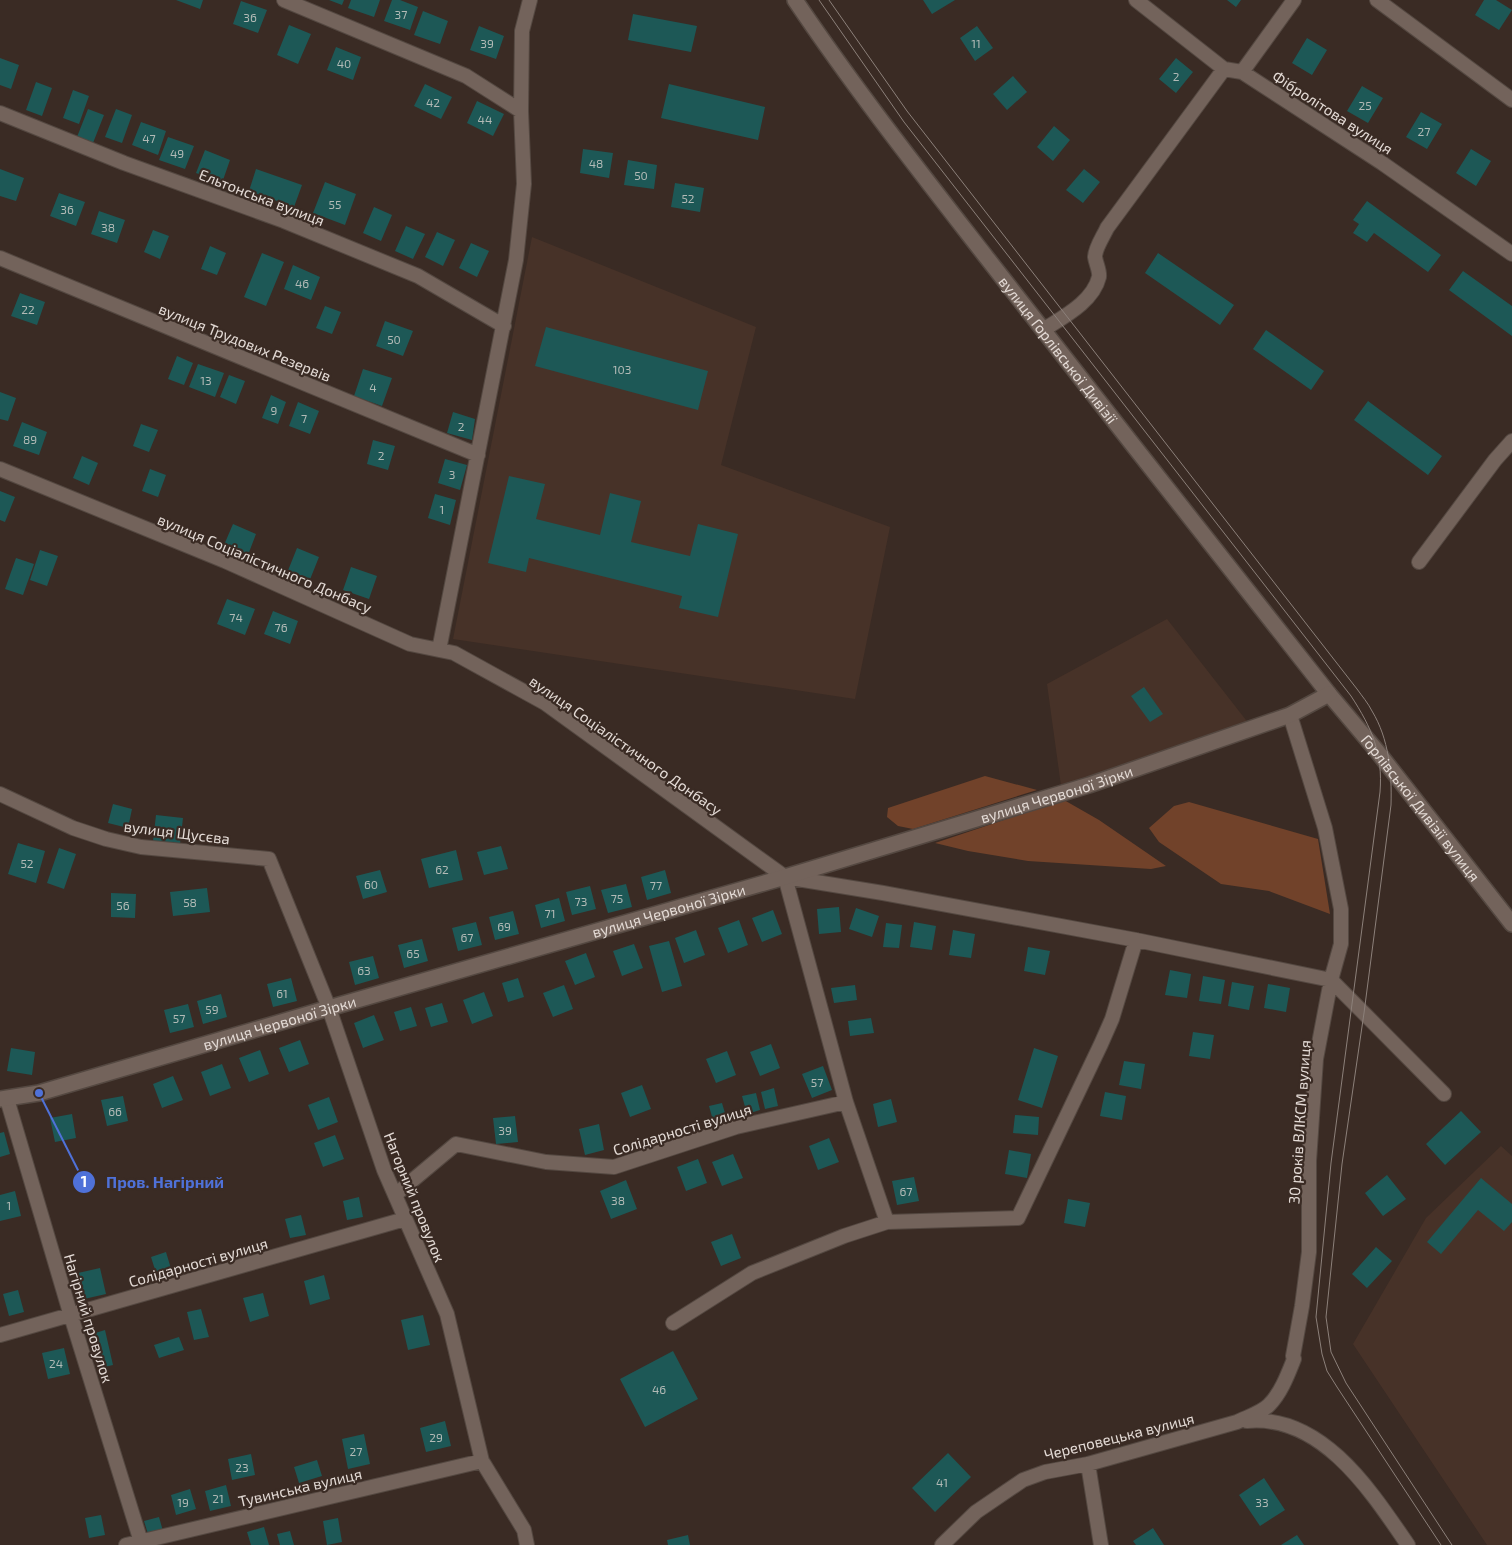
<svg xmlns="http://www.w3.org/2000/svg" width="1512" height="1545" viewBox="0 0 1512 1545" font-family="'Exo 2',sans-serif">
<rect width="100%" height="100%" fill="#3a2b24"/>
<path fill="#473228" d="M532,237L756,327L721,465L890,527L855,699L453,639Z
M1167,619L1253,729L1062,793L1047,684Z
M1501,1146L1512,1156V1545H1487L1353,1344L1426,1218Z"/>
<path fill="#71422a" d="M985,776L1037,790L913,829L898,826L887,817L888,808Z
M1064,800L1099,820L1166,866L1151,869L1028,861L968,851L935,843Z
M1189,802L1318,839L1330,914L1269,891L1221,884L1159,842L1149,828L1174,806Z"/>
<path fill="#1d5856" d="M176,0H203L200,9Z
M329,0H344L342,5Z
M351,0H380L374,17L348,8Z
M392,0H400L418,7L410,30L384,21Z
M923,0H955L932,14Z
M1227,0H1241L1236,7Z
M1484,0H1496L1512,10L1499,30L1475,15Z
M241,1L267,10L258,33L233,24Z
M423,11L448,21L440,44L414,35Z
M633,14L697,26L691,52L628,40Z
M289,25L311,34L298,64L277,55Z
M479,26L504,36L496,59L470,50Z
M977,26L993,48L975,61L960,38Z
M1307,38L1327,50L1312,75L1292,63Z
M336,47L361,57L353,80L327,70Z
M0,58L19,65L11,89L0,85Z
M1176,58L1193,72L1176,93L1159,79Z
M1013,76L1027,92L1007,110L993,94Z
M36,82L52,88L42,116L26,110Z
M425,84L452,97L441,119L414,106Z
M669,84L765,107L758,140L661,118Z
M1362,86L1383,98L1368,123L1347,111Z
M73,90L89,96L79,124L63,118Z
M477,101L504,114L493,136L467,123Z
M88,109L104,115L93,143L77,137Z
M116,109L132,115L122,143L105,137Z
M1421,112L1442,124L1427,149L1406,137Z
M141,122L166,131L158,155L132,145Z
M1054,126L1070,140L1053,161L1037,147Z
M168,137L194,146L185,169L159,160Z
M583,149L613,153L609,178L580,173Z
M1471,149L1491,161L1476,186L1456,173Z
M205,150L230,160L222,183L196,173Z
M628,160L657,165L654,189L624,185Z
M0,169L24,178L16,201L0,196Z
M256,169L302,185L294,207L249,191Z
M1084,169L1100,182L1083,203L1066,190Z
M325,182L356,194L345,225L313,213Z
M675,183L704,188L700,212L671,207Z
M59,193L85,202L76,226L50,216Z
M1367,201L1441,255L1428,272L1374,233L1367,242L1353,233L1359,224L1353,220Z
M374,207L392,215L381,241L363,233Z
M99,211L125,220L117,243L91,234Z
M406,226L425,234L413,259L395,251Z
M153,230L169,236L160,259L144,252Z
M437,232L455,240L443,266L425,257Z
M471,243L489,251L477,277L459,268Z
M210,246L226,253L217,275L201,269Z
M262,253L284,262L266,306L244,297Z
M1158,253L1234,305L1220,325L1145,273Z
M293,265L320,277L311,300L284,289Z
M1463,271L1512,306V336L1449,290Z
M20,293L45,302L37,325L11,316Z
M325,306L341,312L332,334L316,328Z
M385,321L413,331L403,356L376,346Z
M546,327L708,371L698,410L535,366Z
M1266,330L1324,371L1311,390L1253,349Z
M177,356L193,363L184,385L168,379Z
M198,364L224,373L215,397L189,387Z
M363,369L392,378L382,406L354,396Z
M229,375L245,381L236,404L220,397Z
M0,392L16,398L8,421L0,419Z
M271,395L286,402L278,424L262,418Z
M1368,401L1442,456L1428,475L1354,420Z
M298,402L319,411L310,434L289,426Z
M453,412L475,419L472,440L447,433Z
M22,422L47,432L39,455L13,446Z
M141,424L158,430L149,452L133,446Z
M373,440L395,446L388,470L367,464Z
M82,456L98,463L89,485L73,478Z
M445,459L467,465L460,490L438,483Z
M150,469L166,475L158,497L142,491Z
M509,476L545,484L536,519L600,535L610,493L641,501L631,542L690,556L698,524L738,534L718,617L679,608L682,596L529,558L526,572L488,563Z
M0,491L15,497L5,522L0,520Z
M435,494L456,500L450,525L428,518Z
M233,524L256,534L248,555L224,545Z
M297,548L319,557L309,582L287,573Z
M40,550L58,556L47,586L30,580Z
M16,558L34,564L23,595L5,589Z
M351,567L377,576L369,599L343,590Z
M227,599L255,609L245,635L217,624Z
M273,611L298,621L290,644L264,634Z
M1144,687L1163,714L1150,722L1131,696Z
M113,804L132,809L128,828L108,823Z
M156,815L183,818L180,844L153,841Z
M18,843L45,851L36,883L8,874Z
M501,846L508,869L484,875L477,852Z
M59,848L76,854L64,889L47,883Z
M456,850L463,880L429,888L421,859Z
M380,870L387,892L363,899L356,876Z
M665,870L671,893L647,900L641,877Z
M626,884L632,907L608,913L601,890Z
M590,886L596,909L572,915L566,892Z
M207,888L210,912L173,916L170,892Z
M111,893L136,894L135,918L111,917Z
M559,898L565,921L541,928L535,905Z
M839,907L841,932L819,934L817,909Z
M856,908L879,916L872,937L849,929Z
M773,910L782,934L762,942L752,918Z
M513,911L519,934L495,940L489,917Z
M739,920L748,945L728,953L718,928Z
M476,922L482,945L458,951L452,928Z
M914,922L936,926L932,950L910,947Z
M886,923L902,925L899,948L883,947Z
M696,930L705,955L684,963L675,938Z
M953,930L975,934L971,958L949,955Z
M422,939L428,961L404,968L398,945Z
M669,941L682,986L662,992L649,946Z
M634,944L643,968L622,976L613,951Z
M1028,947L1050,951L1045,975L1024,971Z
M586,953L595,977L575,985L565,961Z
M373,956L379,978L355,985L349,962Z
M1170,970L1191,974L1187,998L1165,995Z
M1203,976L1225,980L1221,1004L1199,1001Z
M291,978L297,1001L273,1007L267,984Z
M518,978L524,997L508,1002L502,983Z
M1232,982L1254,986L1249,1010L1228,1006Z
M1268,984L1290,988L1286,1012L1264,1008Z
M564,985L573,1009L553,1017L543,993Z
M855,985L857,1000L834,1003L831,988Z
M484,992L493,1016L472,1024L463,1000Z
M221,994L227,1017L203,1024L197,1001Z
M442,1003L448,1022L431,1027L425,1008Z
M188,1004L194,1027L170,1033L164,1010Z
M411,1007L417,1026L400,1031L394,1012Z
M374,1015L384,1040L363,1048L354,1023Z
M871,1018L874,1033L850,1036L848,1021Z
M1193,1032L1214,1035L1210,1059L1189,1056Z
M300,1040L309,1064L289,1072L279,1048Z
M771,1044L780,1068L760,1076L750,1052Z
M11,1048L35,1052L32,1075L7,1071Z
M1034,1048L1058,1056L1042,1108L1018,1100Z
M260,1050L269,1074L249,1082L239,1058Z
M727,1051L736,1075L716,1083L706,1059Z
M1124,1061L1145,1064L1141,1089L1119,1085Z
M222,1064L231,1088L210,1096L201,1072Z
M823,1066L832,1090L812,1098L802,1074Z
M173,1076L183,1100L162,1108L153,1084Z
M642,1085L651,1109L630,1117L621,1093Z
M774,1088L778,1106L765,1109L761,1092Z
M1105,1092L1126,1096L1122,1120L1100,1116Z
M756,1093L760,1110L747,1114L742,1096Z
M123,1096L128,1121L107,1126L101,1100Z
M329,1097L338,1122L318,1130L308,1105Z
M891,1099L897,1122L878,1127L873,1104Z
M722,1103L727,1120L714,1124L709,1106Z
M1461,1111L1481,1132L1445,1165L1426,1144Z
M72,1114L76,1138L55,1142L50,1118Z
M1015,1115L1039,1117L1038,1135L1013,1133Z
M515,1116L518,1142L496,1144L493,1118Z
M599,1124L604,1150L585,1155L579,1129Z
M4,1132L10,1154L0,1157V1133Z
M335,1135L344,1159L323,1167L314,1143Z
M829,1138L839,1162L818,1170L809,1146Z
M1009,1150L1031,1154L1027,1178L1005,1174Z
M733,1154L743,1178L722,1186L712,1162Z
M698,1159L707,1183L686,1191L677,1167Z
M1387,1175L1406,1199L1383,1216L1365,1193Z
M914,1177L919,1201L897,1205L892,1181Z
M1481,1178L1512,1204V1222L1504,1231L1478,1210L1441,1254L1427,1242Z
M626,1180L637,1209L611,1219L600,1191Z
M15,1191L21,1216L0,1221V1195Z
M359,1197L363,1217L347,1220L343,1201Z
M1068,1199L1090,1203L1085,1227L1064,1223Z
M301,1215L306,1235L290,1238L285,1219Z
M732,1234L741,1258L721,1266L711,1242Z
M1376,1247L1392,1261L1367,1288L1352,1274Z
M166,1252L172,1272L157,1276L151,1257Z
M100,1268L106,1294L84,1299L78,1273Z
M324,1275L330,1299L310,1305L304,1281Z
M18,1290L24,1312L9,1316L3,1294Z
M263,1293L269,1316L250,1322L243,1298Z
M201,1309L209,1337L194,1340L187,1312Z
M423,1315L430,1345L408,1350L401,1320Z
M105,1330L113,1365L100,1368L92,1334Z
M179,1337L184,1350L159,1358L154,1345Z
M64,1348L70,1374L48,1379L42,1353Z
M673,1351L698,1399L645,1427L620,1379Z
M445,1421L451,1446L426,1452L420,1428Z
M364,1434L370,1464L348,1469L342,1439Z
M948,1453L971,1477L935,1512L912,1488Z
M251,1454L255,1475L232,1480L228,1459Z
M317,1460L322,1476L299,1483L294,1467Z
M1264,1478L1285,1510L1260,1526L1239,1495Z
M226,1485L231,1506L210,1511L205,1491Z
M190,1489L196,1509L176,1515L171,1495Z
M101,1515L105,1535L89,1538L85,1518Z
M159,1517L163,1531L148,1534L144,1521Z
M338,1518L342,1542L327,1545L323,1521Z
M264,1527L269,1545H251L247,1532Z
M1153,1528L1164,1545H1136L1133,1541Z
M290,1531L294,1545H280L277,1534Z
M688,1535L690,1545H668L667,1540Z
M1297,1535L1304,1545H1281Z"/>
<g fill="none" stroke-linecap="round" stroke-linejoin="round">
<g stroke="#544841" stroke-width="16">
<path id="street" d="M284,0L466,76L521,111
M1136,0L1224,69L1242,72L1382,163L1512,254
M1377,0L1512,100
M1242,72L1294,0
M0,113L124,163L284,221L418,276L504,326
M0,258L478,455
M1043,330C1063,317 1093,302 1099,277C1100,271 1096,264 1095,257C1095,248 1103,237 1107,228L1224,69
M0,469L225,561L410,644L454,653L545,703L785,877L846,1102L887,1222
M1419,562L1495,460L1512,441
M439,650L516,260L524,184L521,111L522,31L530,0
M0,794L73,828L106,839L141,847L269,859L329,1008L384,1170L447,1314L482,1461L524,1530L527,1545
M785,877L883,893L1136,940L1331,980L1444,1094
M7,1099L71,1316L142,1545
M395,1195L456,1144L546,1162L614,1167L736,1127L846,1102
M673,1323L752,1273L844,1236L887,1222L1018,1218L1101,1044L1112,1019L1136,940
M0,1335L405,1219
M1247,1421C1322,1414 1371,1491 1408,1545
M1088,1464L1101,1545
M126,1545L482,1461
M942,1545L976,1512L1023,1480L1045,1472L1088,1464L1237,1422C1247,1417 1261,1413 1269,1405C1281,1393 1288,1374 1294,1359L1293,1356L1302,1306L1309,1252V1161L1316,1059L1331,980L1341,944V909L1325,828L1290,715"/>
</g>
<g stroke="#544841" stroke-width="18">
<g id="secondary">
<path id="s1" d="M795,0C855,89 921,173 987,258C1100,404 1215,549 1329,694L1377,751L1512,924"/>
<path id="s2" d="M0,1099L39,1093L329,1008L785,877L1089,785L1290,715L1329,694"/>
</g>
</g>
<use href="#street" stroke="#73635b" stroke-width="14"/>
<use href="#secondary" stroke="#73635b" stroke-width="15"/>
<path stroke="#8c807a" stroke-width="1" d="M819,0L904,122L1351,696C1372,728 1383,754 1380,792L1331,1163L1316,1317L1322,1354L1327,1371L1337,1387L1441,1545
M829,0L907,111L1357,689C1362,696 1368,703 1372,711C1389,739 1392,773 1391,805L1364,1013L1342,1164L1326,1317L1331,1352L1346,1383L1452,1545"/>
</g>
<g text-anchor="middle" dominant-baseline="central" stroke-width="4.5" stroke-linejoin="round" paint-order="stroke">
<g font-size="12" fill="#b2bab6">
<text x="401" y="14">37</text>
<text x="250" y="17">36</text>
<text x="487" y="43">39</text>
<text x="976" y="43">11</text>
<text x="344" y="63">40</text>
<text x="1176" y="76">2</text>
<text x="433" y="102">42</text>
<text x="1365" y="105">25</text>
<text x="485" y="119">44</text>
<text x="1424" y="131">27</text>
<text x="149" y="138">47</text>
<text x="177" y="153">49</text>
<text x="596" y="163">48</text>
<text x="641" y="175">50</text>
<text x="688" y="198">52</text>
<text x="335" y="204">55</text>
<text x="67" y="209">36</text>
<text x="108" y="227">38</text>
<text x="302" y="283">46</text>
<text x="28" y="309">22</text>
<text x="394" y="339">50</text>
<text x="622" y="369">103</text>
<text x="206" y="380">13</text>
<text x="373" y="387">4</text>
<text x="274" y="410">9</text>
<text x="304" y="418">7</text>
<text x="461" y="426">2</text>
<text x="30" y="439">89</text>
<text x="381" y="455">2</text>
<text x="452" y="474">3</text>
<text x="442" y="509">1</text>
<text x="236" y="617">74</text>
<text x="281" y="627">76</text>
<text x="27" y="863">52</text>
<text x="442" y="869">62</text>
<text x="371" y="884">60</text>
<text x="656" y="885">77</text>
<text x="617" y="898">75</text>
<text x="581" y="901">73</text>
<text x="190" y="902">58</text>
<text x="123" y="905">56</text>
<text x="550" y="913">71</text>
<text x="504" y="926">69</text>
<text x="467" y="937">67</text>
<text x="413" y="953">65</text>
<text x="364" y="970">63</text>
<text x="282" y="993">61</text>
<text x="212" y="1009">59</text>
<text x="179" y="1018">57</text>
<text x="817" y="1082">57</text>
<text x="115" y="1111">66</text>
<text x="505" y="1130">39</text>
<text x="906" y="1191">67</text>
<text x="618" y="1200">38</text>
<text x="9" y="1205">1</text>
<text x="56" y="1363">24</text>
<text x="659" y="1389">46</text>
<text x="436" y="1437">29</text>
<text x="356" y="1451">27</text>
<text x="242" y="1467">23</text>
<text x="942" y="1482">41</text>
<text x="218" y="1498">21</text>
<text x="183" y="1502">19</text>
<text x="1262" y="1502">33</text>
</g>
<g font-size="15" fill="#e4dbd6" stroke="#3a2b24">
<text transform="translate(1333 112) rotate(33)">Фібролітова вулиця</text>
<text transform="translate(262 197) rotate(21)">Ельтонська вулиця</text>
<text transform="translate(245 342) rotate(22)">вулиця Трудових Резервів</text>
<text stroke="none"><textPath href="#s1" startOffset="438">вулиця Горлівської Дивізії</textPath></text>
<text transform="translate(265 563) rotate(23)">вулиця Соціалістичного Донбасу</text>
<text transform="translate(626 745) rotate(35)">вулиця Соціалістичного Донбасу</text>
<text stroke="none"><textPath href="#s2" startOffset="1100">вулиця Червоної Зірки</textPath></text>
<text stroke="none"><textPath href="#s1" startOffset="1022">Горлівської Дивізії вулиця</textPath></text>
<text transform="translate(177 832) rotate(7)">вулиця Щусєва</text>
<text stroke="none"><textPath href="#s2" startOffset="695">вулиця Червоної Зірки</textPath></text>
<text stroke="none"><textPath href="#s2" startOffset="290">вулиця Червоної Зірки</textPath></text>
<text transform="translate(1299 1122) rotate(-86)">30 років ВЛКСМ вулиця</text>
<text transform="translate(682 1129) rotate(-17)">Солідарності вулиця</text>
<text transform="translate(415 1197) rotate(68)">Нагорний провулок</text>
<text transform="translate(198 1262) rotate(-16)">Солідарності вулиця</text>
<text transform="translate(89 1318) rotate(73)">Нагірний провулок</text>
<text transform="translate(1119 1436) rotate(-14)">Череповецька вулиця</text>
<text transform="translate(300 1487) rotate(-13)">Тувинська вулиця</text>
</g>
</g>
<path fill="none" stroke="#4f71d8" stroke-width="2" d="M39 1093L84 1182"/>
<g fill="#4f71d8" stroke="#3a2b24" stroke-width="2">
<circle cx="39" cy="1093" r="5"/>
<circle cx="84" cy="1182" r="12"/>
</g>
<g font-size="15" text-anchor="middle" font-weight="bold" fill="#fff">
<text x="84" y="1187">1</text>
</g>
<g font-size="16" text-anchor="middle" font-weight="bold" fill="#4f71d8" stroke="#3a2b24" stroke-width="4.5" stroke-linejoin="round" paint-order="stroke">
<text x="165" y="1188">Пров. Нагірний</text>
</g>
</svg>
